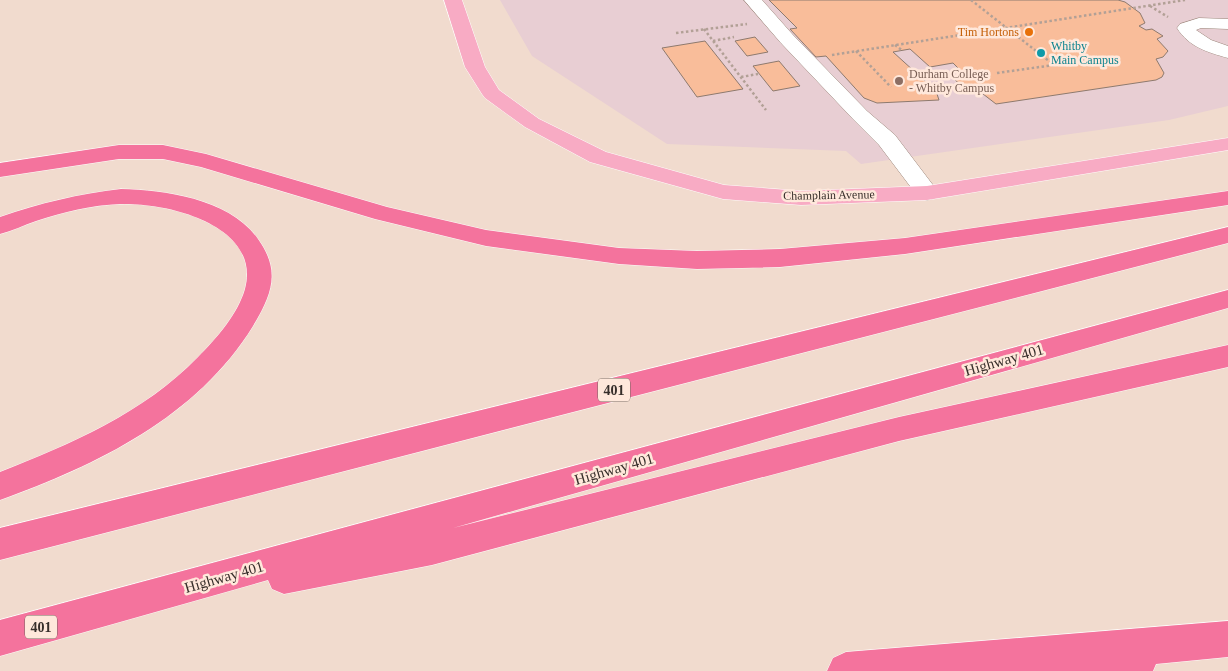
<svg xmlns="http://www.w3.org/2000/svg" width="1228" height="671" viewBox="0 0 1228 671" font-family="Georgia,serif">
<rect width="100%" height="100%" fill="#f1dbce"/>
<path fill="#e8ced3" d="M500,0H1228V106L1169,120L861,164L846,151L667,144L532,56Z"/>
<path fill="#f9bd9a" stroke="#8e7a6e" d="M769,0H1118L1125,2L1140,13L1145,23L1139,26L1146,30L1152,29L1163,36L1157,39L1168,51L1163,57L1156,59L1164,73L1162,77L1156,80L996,104L974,87L964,88L953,78L967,77L953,63L930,67L910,49L893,52L936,91L939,100L877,103L864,98L826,56L816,57L790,29L797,28Z
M755,37L768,52L747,56L735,41Z
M705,41L743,89L697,97L662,48Z
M779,61L800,86L773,91L753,66Z"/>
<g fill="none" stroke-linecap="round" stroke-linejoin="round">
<g stroke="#9a8579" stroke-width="1">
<path id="minor" d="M744,0H762L793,35L867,111L895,135L939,193L935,198L927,200L919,198L879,145L853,119L781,43Z
M1199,18L1228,19V29L1201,28L1196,30L1211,40L1228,46V58C1207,52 1189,47 1177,28L1180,24Z"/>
</g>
<g stroke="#fff" stroke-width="1">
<path id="major" d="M444,0H462L485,67L499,90L539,119L606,152L724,185L801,191L927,186L1228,138V150L927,200L801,205L723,199L590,162L525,127L485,98L482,94L465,67Z"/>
</g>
<g stroke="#fff" stroke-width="1">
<path id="highway" d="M119,145H163L206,154L387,207L486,230L619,248L697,251L780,249L905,238L1228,191V205L905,254L780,267L697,269L619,264L486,246L375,219L201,167L163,159H119L0,177V163Z
M121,189C165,190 230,199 258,239C281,271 272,294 253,326C197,417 97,465 0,500V472C71,444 144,413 198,357C216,339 238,314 245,289C262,225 167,202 120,204C92,205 63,212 36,221C24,225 12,231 0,234V217C40,203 79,194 121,189Z
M1228,227V243L0,560V528Z
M1228,290V308L453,528L899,417L1228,345V367L899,441L432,565L284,594L272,589L268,580L0,656V620Z
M1228,621V657L1156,664L1153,671H827L833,658L846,652Z"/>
</g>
<path stroke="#b2a096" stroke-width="2.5" stroke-dasharray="2.5 2.5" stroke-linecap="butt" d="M971,0L1054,65L1100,57
M1150,6L1168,17
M704,29L766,110
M676,33L747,24
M713,41L734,37
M895,45L903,51
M856,51L891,87
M832,55L1185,0
M997,73L1054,65
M741,77L758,74"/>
<use href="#minor" fill="#fff" fill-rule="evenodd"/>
<use href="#major" fill="#f8abc4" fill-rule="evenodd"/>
<use href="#highway" fill="#f4739d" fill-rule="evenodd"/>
</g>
<circle fill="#e8710a" stroke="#ffe8db" stroke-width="2" cx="1029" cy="32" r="5"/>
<circle fill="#0f9aa8" stroke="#ffe8db" stroke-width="2" cx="1041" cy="53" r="5"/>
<circle fill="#8d6e63" stroke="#ffe8db" stroke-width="2" cx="899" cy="81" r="5"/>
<g text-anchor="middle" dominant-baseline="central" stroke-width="5" stroke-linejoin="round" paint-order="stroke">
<g font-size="12" fill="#c56008" stroke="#ffe8db" text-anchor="end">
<text x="1019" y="32">Tim Hortons</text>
</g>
<g font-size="12" fill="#0d838f" stroke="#ffe8db" text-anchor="start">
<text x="1051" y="46">Whitby<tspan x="1051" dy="14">Main Campus</tspan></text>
</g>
<g font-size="12" fill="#785e54" stroke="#ffe8db" text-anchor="start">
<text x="909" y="74">Durham College<tspan x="909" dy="14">- Whitby Campus</tspan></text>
</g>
<g font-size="12" fill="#372e2a" stroke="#ffe8db">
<text transform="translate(829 195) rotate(-1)">Champlain Avenue</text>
</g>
<g fill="#ffe8db" stroke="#73665f" stroke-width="1">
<rect x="598" y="378.5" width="32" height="23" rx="4"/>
<rect x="25" y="615.5" width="32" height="23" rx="4"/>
</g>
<g font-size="14" font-weight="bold" fill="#372e2a">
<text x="614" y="390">401</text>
<text x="41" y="627">401</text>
</g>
<g font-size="15" fill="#372e2a" stroke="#ffe8db">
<text transform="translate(1004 360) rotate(-16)">Highway 401</text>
<text transform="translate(614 469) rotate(-16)">Highway 401</text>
<text transform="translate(224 577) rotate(-16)">Highway 401</text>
</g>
</g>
</svg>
